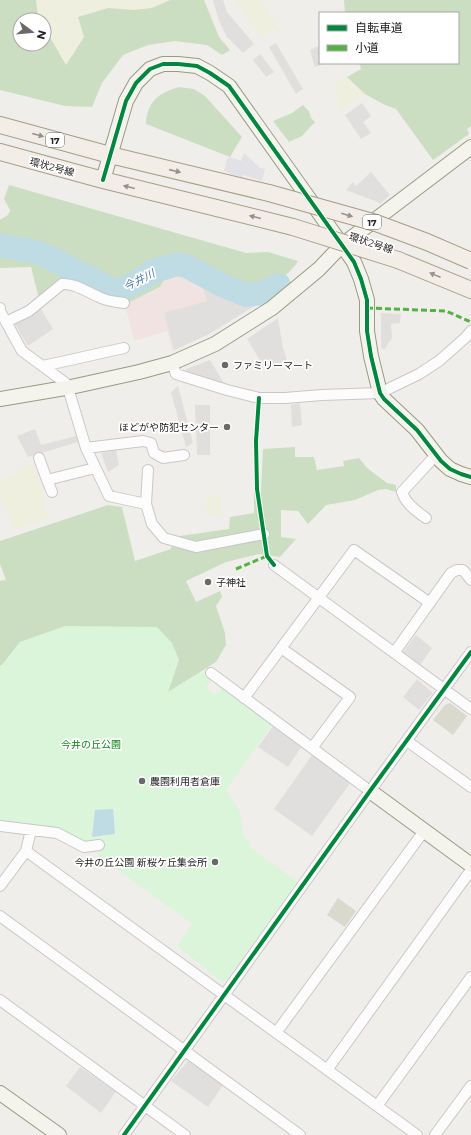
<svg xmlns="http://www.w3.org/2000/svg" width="471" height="1135" viewBox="0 0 471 1135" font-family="Montserrat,'Noto Sans JP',sans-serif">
<rect width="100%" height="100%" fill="#f0eeeb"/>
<path fill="#f1e3e1" d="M188,274L209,285L238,293L253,299L256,305L209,334L173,351L167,331L134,341L125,304L160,288L167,276Z"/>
<path fill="#d9d9cd" d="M450,703L454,706L467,716L453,735L433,720L445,705Z
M338,898L356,911L345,927L327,915Z"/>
<path fill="#efefdf" d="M36,0H170L152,8L134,10L108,8L79,17L84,37L66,65L44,27V20H40L38,17Z
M234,0H261L282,32L278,35L273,28L262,38Z
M347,77L365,94L340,112L335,83Z
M32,463L43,493L48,520L14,530L9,515L0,497V482Z
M221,494V515L206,516L207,496Z"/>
<path fill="#cbdec1" d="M0,0H36L38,17L40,20H20V44H44V27L66,65L84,37L78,17L108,8L134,10L152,8L170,0H204L219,37L230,50L222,55L207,45L175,41L148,45L123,55L102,83L92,107L65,106L0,90Z
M344,0H471V126L467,129L469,134L433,160L396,109L385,105L365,94L347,77L361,69L359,63H458V13H345Z
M179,87L194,89L205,96L242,137L230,157L146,124C147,102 158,93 179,87Z
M303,105L309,111L311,118L315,122L302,136L289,142L273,121L292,113Z
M9,185L246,253L268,252L298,261C288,278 268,287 251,296L208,285L188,273L167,275L160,287L126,304L62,280L39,299L31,267L0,268V220L8,215L10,210L4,199Z
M295,447V457H314L317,470L344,466L343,461L359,458L367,468L387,483L396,485V492L386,489L378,490L355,500L326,505L308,524L298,511L281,510V537L296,539L280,557L259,554L226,562L186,581L196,602L220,591L222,597L216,606L225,633L226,645L216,662L167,693L20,642L2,665L0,666V581L6,580L0,564V541L108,505L122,507L135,561L171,549L173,537L229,529L230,517L254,513V493L261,492L263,449Z"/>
<path fill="#daf5da" d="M65,626L157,627L172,643L179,660L168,692L202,671L212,680L206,687L215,695L222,688L226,689L272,725L226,790L239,810L244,837L251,843L248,846L298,882L226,981H221L177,946L192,924L98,855L99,839L85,841L83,843L54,827L0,822V666L2,665L20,642Z"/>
<path fill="#e0dfde" d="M213,0H223L227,12L254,44L243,53L227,37L219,21Z
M276,43L303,89L296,94L269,47Z
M319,46L320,52V63H322L323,64L315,67L310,50Z
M260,54L274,72L266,77L253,60Z
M362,103L371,116L363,122L371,133L361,139L345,115Z
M371,172L390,195L380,204L375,201L346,190L353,182L356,186Z
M202,284L238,293L253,299L256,305L209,334L174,350L164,313L207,301Z
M39,306L53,329L28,346L13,321Z
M381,313L401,314L400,323L391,324L392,338L384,350L381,347Z
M278,318L283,349L285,353L287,362L264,367L247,339Z
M210,360L225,385L186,373V369Z
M178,386L193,443L186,447L171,392Z
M300,403L302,425L292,427L291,405Z
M195,405H210V455H197Z
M35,429L41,445L76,436L78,442L28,457L17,436Z
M116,450L119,465L108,472L101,453Z
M416,635L432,648L420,665L403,652Z
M417,679L433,693L419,710L403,697Z
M273,726L302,746L288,767L258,747Z
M312,755L351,782L312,836L274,809Z
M188,1061L192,1062L223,1085L208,1107L171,1081Z
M80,1067L116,1092L101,1113L66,1086Z"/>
<path fill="#e2e1e5" d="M244,153L260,168L265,169L262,181L243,175L242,178L224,171L227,159L230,157L241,161Z"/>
<path fill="#bfdbe3" d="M113,809L115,834L92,837L95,810Z"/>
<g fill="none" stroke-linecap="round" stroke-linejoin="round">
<path stroke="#bfdbe3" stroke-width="24" d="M0,245L36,252L49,257L112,290L123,289L131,285L154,271L177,264L186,266L222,285L246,295L263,293L279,285"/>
<g stroke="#c9c8c7" stroke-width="12">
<path id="street" d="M0,308V311L22,351L71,387
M6,322L29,311L62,284C75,283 87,292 99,297C106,301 116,302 124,303
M172,363L176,374L227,390L259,398H285L322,395L380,393L419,374L439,361L465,338L471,331
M43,366L124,348
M68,388L86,448L109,496L146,504L152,524L164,538L196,547L264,534
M86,448L143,441L151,443L154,453L163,458L184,455
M39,458L47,480
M52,492L47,480L95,468
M146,504L148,470
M426,518C416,511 406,504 402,492L436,455
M274,565L471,709
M281,648L350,697L312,748
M394,653L451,573L457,570H463L471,580
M211,673L370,791
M244,698L354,550L430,603
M407,741L471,787
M0,826L57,833L84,847L99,845
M26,851L417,1135
M0,886L26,851L31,830
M0,916L300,1135
M0,1000L185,1135
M276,1033L424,831
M327,1070L471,870
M377,1106L471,977
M124,1135L370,791L471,652
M435,1135L471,1086"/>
</g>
<g stroke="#999a82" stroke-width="16">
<path id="secondary" d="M103,180L126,101L136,83L150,69L163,64H178L197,66L210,73L229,86L354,262L361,279L367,300V331L371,356L380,393L384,399L417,430L441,461L450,469L461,474L471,477
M0,399L71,387L139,372L172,363L215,344L272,308L319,269L342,245L471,147
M370,791L471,865
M0,1093L59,1135"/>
</g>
<g stroke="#a79c86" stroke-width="18">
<path id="primary" d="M0,125L110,155L269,193
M0,152L103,180L293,227
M398,260L471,290"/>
</g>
<use href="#street" stroke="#fdfcfc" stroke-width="10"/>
<use href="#secondary" stroke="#f4f4ed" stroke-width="14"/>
<use href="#primary" stroke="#f3ede7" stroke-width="16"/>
<g stroke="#a79c86" stroke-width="18" stroke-linecap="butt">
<path id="primary-bridge" d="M269,193L376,223L427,242L471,261
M293,227L398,260"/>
</g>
<use href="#primary-bridge" stroke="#f3ede7" stroke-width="16"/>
<path stroke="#55b145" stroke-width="3" stroke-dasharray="6 3" stroke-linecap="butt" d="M367,308L446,311L471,322
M236,569L267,556L269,558"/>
<g stroke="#fff" stroke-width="6">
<path id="cycleway" d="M103,180L126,101L136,83L150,69L163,64H178L197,66L210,73L229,86L354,262L361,279L367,300V331L371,356L380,393L384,399L417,430L441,461L450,469L461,474L471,477
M259,398L256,441L257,489L267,556L274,565
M124,1135L370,791L471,652"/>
</g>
<use href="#cycleway" stroke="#00873e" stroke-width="4"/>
</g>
<defs><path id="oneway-solid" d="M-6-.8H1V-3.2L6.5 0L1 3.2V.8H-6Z"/></defs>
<g fill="#95928e">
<use href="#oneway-solid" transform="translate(38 135) rotate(15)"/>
<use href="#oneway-solid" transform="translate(175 171) rotate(13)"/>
<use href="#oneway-solid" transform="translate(129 187) rotate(-166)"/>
<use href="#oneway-solid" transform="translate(347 215) rotate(16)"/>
<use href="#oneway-solid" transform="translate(255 217) rotate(-166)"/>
<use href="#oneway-solid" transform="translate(435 275) rotate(-158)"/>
</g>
<g fill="#6a6968" stroke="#fff" stroke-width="1.5">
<circle cx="225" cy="365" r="4"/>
<circle cx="227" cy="427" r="4"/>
<circle cx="208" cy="582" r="4"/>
<circle cx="142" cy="781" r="4"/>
<circle cx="215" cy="862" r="4"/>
</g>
<g text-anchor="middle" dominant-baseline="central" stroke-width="3.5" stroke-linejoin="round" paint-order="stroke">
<g fill="#fff" stroke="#646464" stroke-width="1">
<rect x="46" y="133" width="18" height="14" rx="3"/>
<rect x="363" y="215" width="18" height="14" rx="3"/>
</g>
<g font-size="9" font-weight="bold" fill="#222">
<text x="55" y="140">17</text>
<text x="372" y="222">17</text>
</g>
<g font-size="10" fill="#222" stroke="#fff">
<text transform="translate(52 167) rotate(15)">環状2号線</text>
<text transform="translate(371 243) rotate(18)">環状2号線</text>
</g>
<g font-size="10" fill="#222" stroke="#fff" text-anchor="start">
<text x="233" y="365">ファミリーマート</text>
<text x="219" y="427" text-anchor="end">ほどがや防犯センター</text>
<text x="216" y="582">子神社</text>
<text x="150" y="781">農園利用者倉庫</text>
<text x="207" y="862" text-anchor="end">今井の丘公園 新桜ケ丘集会所</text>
</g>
<g font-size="10" fill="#0c8416" stroke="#fff">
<text x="91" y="744">今井の丘公園</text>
</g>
<g font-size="11" font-style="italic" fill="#4a7aab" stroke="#fff">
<text transform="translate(139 280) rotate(-27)">今井川</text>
</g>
</g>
<rect x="319" y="12" width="140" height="52" fill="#ffffff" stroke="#a7a7a7"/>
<rect x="327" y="25" width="20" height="6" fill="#00873e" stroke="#a7a7a7"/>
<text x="355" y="32" font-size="12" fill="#222222">自転車道</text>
<rect x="327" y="45" width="20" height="6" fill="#55b145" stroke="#a7a7a7"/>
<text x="355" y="52" font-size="12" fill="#222222">小道</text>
<g transform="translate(32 32) rotate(106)"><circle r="19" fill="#ffffff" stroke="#a7a7a7"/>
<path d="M0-3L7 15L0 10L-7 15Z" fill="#6a6968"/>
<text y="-6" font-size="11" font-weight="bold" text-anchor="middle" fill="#222222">N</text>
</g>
</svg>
